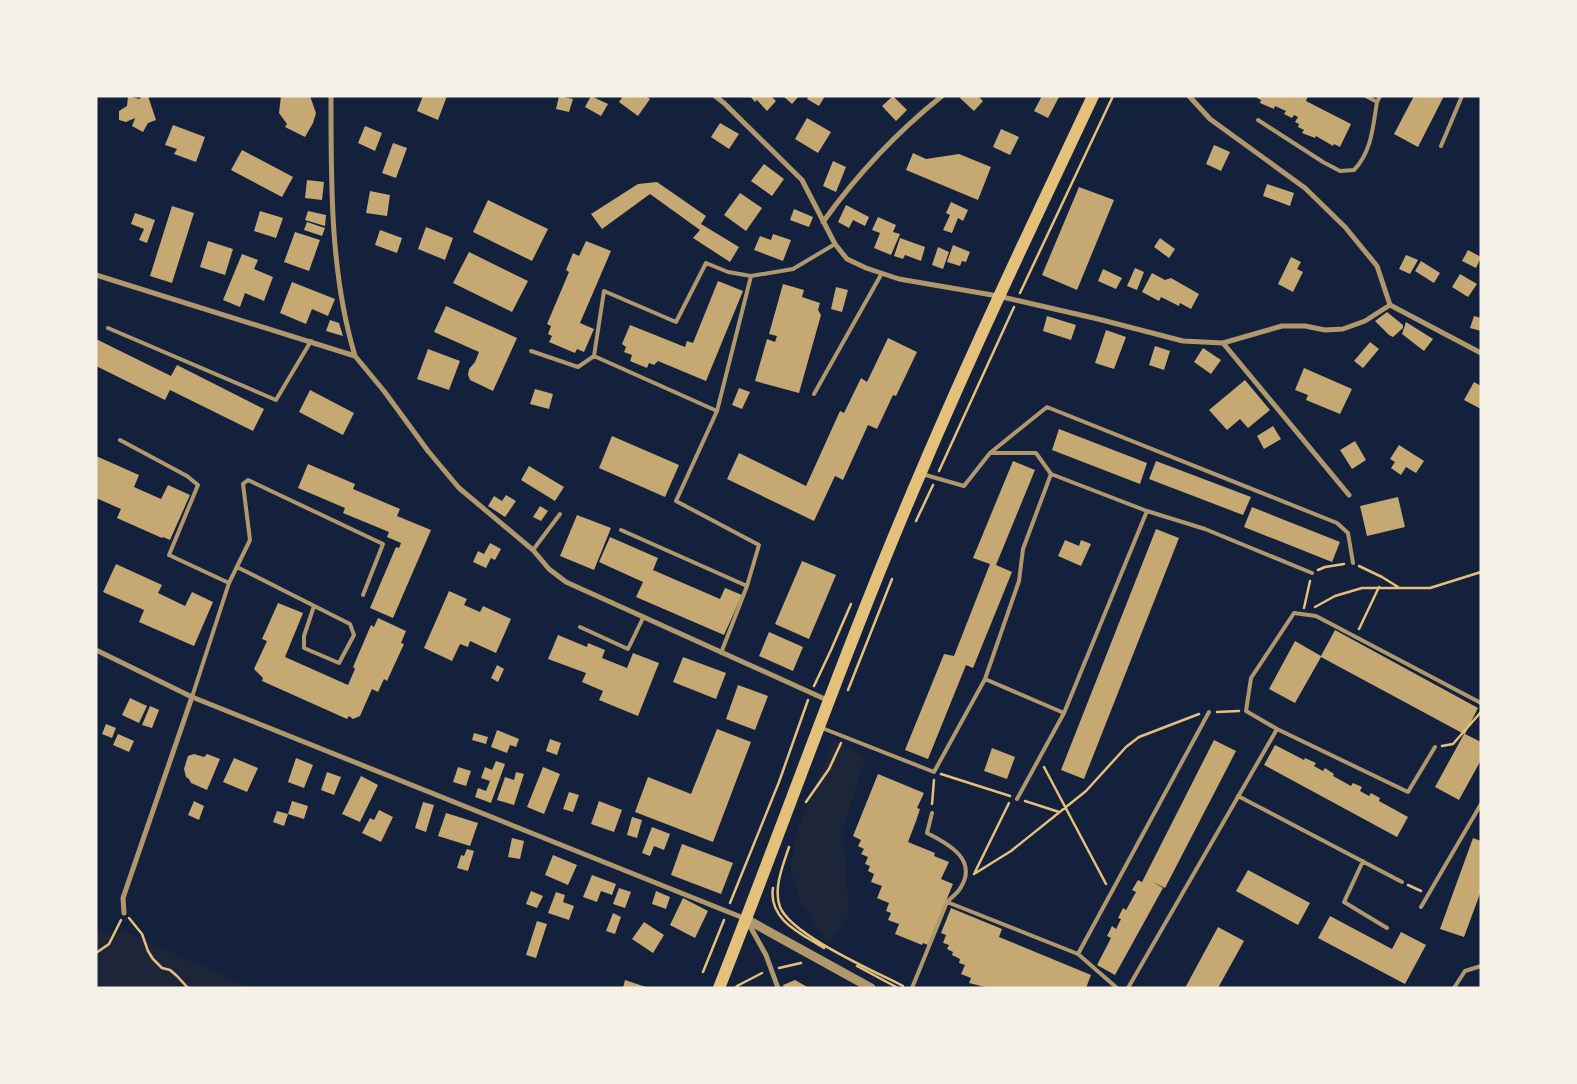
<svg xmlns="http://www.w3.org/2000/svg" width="1577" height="1084" viewBox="0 0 1577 1084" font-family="Barlow,sans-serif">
<rect width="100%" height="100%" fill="#14213d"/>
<path fill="#1d2539" d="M834,740L866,757L843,829L849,914L829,945L801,904L790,867L798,828Z
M124,931L252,988H96V933Z"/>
<path fill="#c6a872" d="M128,96L139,99L143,96H148L156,120L148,123L143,132L132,126L135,118L126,122L119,120V111L127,106Z
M281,96H310L316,113L313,123L305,137L285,127L287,124L279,113Z
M423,96H447L438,120L417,111Z
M559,96L573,99L569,112L556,109Z
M591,96L608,104L601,116L585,107Z
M623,96H646L650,99L638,116L619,102Z
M750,96H771L776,101L767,111L757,100L755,102Z
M783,96H799L792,104Z
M809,96H825L819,106L807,99Z
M893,96L907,110L896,121L882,106Z
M961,96H978L983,101L974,111L960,98Z
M1042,96L1059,97L1048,118L1034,111Z
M1258,96H1308L1306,101L1351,124L1340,147L1334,144L1333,146L1316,136L1315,138L1302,133L1304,130L1298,127L1299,124L1295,122L1298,117L1294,115L1292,118L1284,114L1286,111L1275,106L1274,109L1260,103L1261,100L1257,98Z
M1414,96H1444L1418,147L1394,134Z
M807,118L831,132L818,153L795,139Z
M720,123L739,134L729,149L711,137Z
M173,125L205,137L196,162L174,154L177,149L165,145Z
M365,126L382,133L375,151L358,143Z
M1001,129L1019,137L1010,155L993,147Z
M393,143L407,148L396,178L382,173Z
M1214,145L1230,152L1221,171L1206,164Z
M242,150L293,177L282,197L231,170Z
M913,153L926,159L959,154L991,167L978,200L906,170Z
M833,161L846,167L836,192L823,186Z
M764,164L784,179L772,196L751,181Z
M307,180L324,182L322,200L305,198Z
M657,182L706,216L701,224L739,247L730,262L693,238L700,230L650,194L602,229L591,214L638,184Z
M1267,184L1294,193L1290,206L1263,196Z
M1079,187L1114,200L1077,290L1042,275Z
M370,191L390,195L387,216L366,213Z
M740,193L762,208L746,231L724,215Z
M488,200L548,229L532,261L473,232Z
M951,202L968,210L963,221L958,218L952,233L943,230L950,215L946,213Z
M846,205L869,217L865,226L853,220L849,228L838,222Z
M172,206L194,213L172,283L150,276Z
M794,209L813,217L809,227L790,220Z
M260,211L283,218L276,238L254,231Z
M308,211L326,215L325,226L305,220Z
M135,213L155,220L147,243L139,240L144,229L131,224Z
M878,217L896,225L893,232L900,234L891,255L874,248L880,233L872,230Z
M307,222L325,228L322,236L304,230Z
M426,227L453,238L445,260L418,249Z
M380,230L402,238L397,253L375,245Z
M295,232L320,240L309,271L284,262Z
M773,234L791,240L783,261L754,250L760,236L771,240Z
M900,238L925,247L921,261L905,255L903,259L894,256Z
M1160,238L1175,249L1169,258L1154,247Z
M208,241L233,249L225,275L200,267Z
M586,241L611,251L580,323L594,329L584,352L577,349L575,353L549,342L552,336L548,334L551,326L547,324L569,272L566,270L573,253L579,256Z
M953,245L970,252L966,262L962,261L960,266L947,262Z
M938,247L949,252L943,269L932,265Z
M1468,250L1481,257L1476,268L1462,261Z
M469,252L528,281L512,312L453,283Z
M242,254L258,260L254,269L273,277L264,301L245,293L240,307L223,300Z
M1406,255L1418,260L1410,274L1399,269Z
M1291,257L1301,262L1297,269L1303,272L1293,292L1278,284Z
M1421,261L1440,273L1434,283L1415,271Z
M1135,268L1144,272L1137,290L1127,286Z
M1103,269L1122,278L1116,289L1098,281Z
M1152,273L1165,280L1171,278L1199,294L1191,309L1180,303L1179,306L1161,297L1159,301L1142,292Z
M1460,274L1477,284L1468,297L1452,287Z
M718,281L743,291L706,381L658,361L654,365L649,363L647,368L630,361L632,355L624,352L626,347L622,344L630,325L685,347L687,341L693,343Z
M292,282L335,299L328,316L312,309L306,324L280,313Z
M783,284L804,290L802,297L820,303L818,310L821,315L799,393L755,381L767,339L775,342L777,336L769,334Z
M836,287L848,290L842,312L831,309Z
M446,306L517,338L493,391L470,380L468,375L469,369L475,362L479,352L434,332Z
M1387,312L1403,325V328L1393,337L1389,335L1375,321Z
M1047,316L1076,325L1071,340L1043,331Z
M1474,316L1481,318V331L1470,328Z
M330,320L339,323L343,336L326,331Z
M1406,322L1433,339L1424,351L1402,334Z
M1106,330L1126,337L1114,369L1095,363Z
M888,338L917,352L896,396L893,395L877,429L868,425L843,480L835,476L814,521L727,479L739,453L806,486L840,411L844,413L861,378L867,382Z
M96,339L171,376L177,365L264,409L253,431L170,390L165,400L96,366Z
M1370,342L1379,349L1363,368L1354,361Z
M1155,346L1170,351L1164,370L1149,365Z
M1203,348L1221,360L1211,374L1194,362Z
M428,349L460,361L449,390L417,379Z
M1304,368L1352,389L1340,414L1306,400L1308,395L1295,390Z
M1245,380L1270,410L1248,428L1240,419L1227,430L1209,410Z
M1474,382L1481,386V409L1464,400Z
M739,388L750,392L742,409L732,405Z
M535,389L553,394L549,409L530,404Z
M310,390L354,413L343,435L299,412Z
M1273,426L1281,439L1264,449L1257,436Z
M1059,429L1147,463L1140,484L1052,450Z
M612,436L679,465L665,497L599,468Z
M1355,441L1366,460L1352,469L1340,450Z
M1399,445L1424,461L1416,473L1406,467L1401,475L1391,468L1395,462L1390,459Z
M96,456L139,475L134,487L161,499L168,485L190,495L170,540L163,537L162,538L117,518L121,509L96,498Z
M1013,461L1035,470L996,565L1012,572L973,668L966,665L928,759L905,750L944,654L954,656L990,564L973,558Z
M1156,461L1251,497L1243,515L1149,479Z
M308,464L355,484L353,489L400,509L397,516L431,530L393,618L370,608L396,547L399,548L401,543L387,537L389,532L343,513L345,508L298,488Z
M529,466L564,487L555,501L521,480Z
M506,495L516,501L505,517L488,506L494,496L502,501Z
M1398,497L1405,527L1367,536L1360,506Z
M540,506L548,511L541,521L533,517Z
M1252,507L1340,542L1332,562L1244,527Z
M577,515L611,528L594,570L560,556Z
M1156,529L1179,538L1084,779L1061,770Z
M610,537L658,558L653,570L720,599L725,588L742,595L724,635L636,597L643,582L599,562Z
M1065,540L1079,546L1081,540L1091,544L1081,566L1058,556Z
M490,543L501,549L495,560L491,558L486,568L473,562L478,551L484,554Z
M802,561L836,575L809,639L775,624Z
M116,564L162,585L158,593L185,606L192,592L213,602L194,646L139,622L144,610L103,592Z
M449,591L467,599L464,605L480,612L483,606L511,619L496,653L470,641L468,647L460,644L452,661L424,648Z
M278,603L303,613L285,657L348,685L355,669L353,667L371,625L374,627L378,618L406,631L401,643L404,644L387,681L384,679L378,692L372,689L360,716L353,719L349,716L347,719L262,681L263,678L254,669L267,641L262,639Z
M1335,630L1478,708L1465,734L1481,742V760L1459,800L1435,787L1464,734L1321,657L1295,703L1269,689L1295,641L1321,656Z
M769,632L803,647L793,671L759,656Z
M558,635L587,647L588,643L605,650L602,658L627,668L633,653L659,663L638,716L599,700L603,691L582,682L586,673L548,659Z
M683,657L726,673L716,699L673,682Z
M497,665L504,669L498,682L491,678Z
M738,685L768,696L755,730L726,719Z
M130,698L147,706L139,723L122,715Z
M150,706L159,710L152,728L142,725Z
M106,724L116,728L112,738L102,734Z
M717,729L751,742L713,842L635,812L648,777L691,794Z
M497,730L519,739L516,747L510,745L507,753L491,747Z
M474,733L488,737L486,744L472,740Z
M118,734L134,741L129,752L113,745Z
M550,739L561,743L557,755L546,751Z
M1214,740L1236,751L1165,888L1153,882L1163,888L1115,975L1097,965L1111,938L1107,936L1112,926L1116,929L1121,919L1118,918L1123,908L1126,910L1136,892L1132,890L1138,880L1142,882Z
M1275,745L1304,760L1305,758L1316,763L1314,766L1323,771L1325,768L1334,774L1333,776L1351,786L1353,783L1362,787L1360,791L1369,796L1371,793L1380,798L1379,801L1408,817L1397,837L1264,765Z
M992,748L1015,757L1007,779L984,771Z
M194,754L204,757L207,754L220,759L207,790L191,783L189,779L186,777L184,769L188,756Z
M234,758L258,768L247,792L223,782Z
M296,758L313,765L304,788L288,782Z
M496,761L505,764L491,803L475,797L478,788L486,791L490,781L481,778L485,767L492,770Z
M458,767L471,771L466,786L453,782Z
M543,767L560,774L544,814L527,807Z
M327,772L341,777L334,795L321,790Z
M516,772L524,774L514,805L497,800L505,777L514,780Z
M878,774L924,793L917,808L920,809L916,821L908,842L935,853L934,856L949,862L941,879L953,884L928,945L923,943L922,945L895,934L899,924L888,920L891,913L886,911L889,903L877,898L882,886L871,882L874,874L868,871L870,866L865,864L868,857L861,854L864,849L858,846L861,840L853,836Z
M361,776L378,785L360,822L342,814Z
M569,792L579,795L573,812L563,809Z
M194,801L204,806L199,820L188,815Z
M292,801L308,806L304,819L288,814Z
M599,801L622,810L614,832L591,824Z
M423,802L434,805L426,832L415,828Z
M379,810L393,817L381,842L362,833L370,818L374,820Z
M277,811L288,814L284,826L273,822Z
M446,813L478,823L470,846L438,836Z
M632,817L642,820L637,838L627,835Z
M652,827L670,834L664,850L654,846L650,856L642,853Z
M512,838L524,841L520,859L508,857Z
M1473,838L1481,841V891L1464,937L1440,929Z
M682,844L733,863L721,894L671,875Z
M467,849L474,851L468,871L457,868L461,855L464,856Z
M553,855L577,865L568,885L545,875Z
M1248,870L1310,903L1298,925L1236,891Z
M592,875L616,884L612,895L601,891L597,902L583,897Z
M619,888L631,892L625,908L613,904Z
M531,891L543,896L537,908L526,904Z
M656,891L670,897L666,909L652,904Z
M556,892L565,895L563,902L574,906L569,920L548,913Z
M683,898L708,911L695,938L670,925Z
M951,908L1002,929L999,937L1091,975L1086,988H989L969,983L971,978L961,974L965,965L959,963L960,959L952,955L953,952L947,949L949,945L943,943L946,935L941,933Z
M613,913L621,917L615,934L606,931Z
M1330,916L1392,949L1401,932L1426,945L1405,984L1318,938Z
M537,921L547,924L536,958L526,955Z
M644,922L664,935L653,953L632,939Z
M1218,927L1244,941L1218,988H1185Z
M625,980L646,987V988H623Z
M795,980L809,988H784L783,985Z"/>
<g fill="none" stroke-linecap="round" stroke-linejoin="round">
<path stroke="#e5c07b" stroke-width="2.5" d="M1020,293L1113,96
M939,471L1014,307
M916,521L933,485
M1359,566L1382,577L1398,587
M1318,570L1325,567L1344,564
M1315,607L1335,596L1362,588H1430L1481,572
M1304,608L1310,581
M1359,629L1379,587
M814,686L831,650L851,604
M848,690L892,579
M1217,712L1239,711
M1442,746L1453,744L1481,712
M1044,767L1106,884
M941,774L1010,796
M1025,801L1059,812
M806,802L829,769L841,743
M932,804L934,780
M789,847C783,865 773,889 780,907C791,935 876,972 903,986
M975,872L1009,803
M974,874L1011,851L1086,791L1126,747L1139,737L1199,714
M1408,885L1421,891
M773,888C768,920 802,934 824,948
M730,903L779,782L808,700
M129,918L142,934L148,951L153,959L162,968L170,970L177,976L188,988
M96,953L109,944L121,920
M857,966L898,988
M779,968L801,963
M703,972L724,920
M736,988L737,986L762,973"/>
<path stroke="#b1986c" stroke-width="4" d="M1366,96L1377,102L1380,96
M1258,120L1323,162L1340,171L1354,170C1372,151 1373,126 1377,102
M1441,146L1462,96
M108,328L276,400L311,341
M531,351L578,367L594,356L604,291L676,322L706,263L728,272L751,276
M594,356L717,411
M814,394L882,273
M120,440L187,476L198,485L169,555L229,583L250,540L243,484L248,480L383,544L363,595
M990,453H1036L1051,474L1147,511L1205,529L1312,573
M922,474L964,486L990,453L1047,407L1337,523L1348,533L1353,563
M621,530L747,586
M533,550L560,514
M237,567L350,624L354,635L339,663L304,648V636L314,606
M580,627L628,649L643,618
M721,653L747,586L759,545L676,501L717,411L751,276L793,269L835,244
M985,679L1064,713L1147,511
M192,697L229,583
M822,728L934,772L985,679L1019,581L1023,549L1051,474
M1435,747L1408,792L1277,729L1246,711L1251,678L1294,613L1316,616L1481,703
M1238,796L1402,882
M1017,799L1064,713
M932,813L927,833C947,843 978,859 961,887C958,893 952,897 947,902
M1363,861L1344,902L1387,928
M1421,907L1481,804
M1078,954L1209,712
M912,988L947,902L1078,954L1117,988
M1128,988L1277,729
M1454,988L1465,971L1481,966"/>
<path stroke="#b1986c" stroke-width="5" d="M331,96C331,182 330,273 355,356
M715,96L724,103L802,180L835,244L847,259L866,268L899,279L998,296L1098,319L1183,341L1223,343L1282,326H1305L1325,330L1343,329L1365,321L1390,305L1481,353
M1189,96L1210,119L1305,188L1345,227L1377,266L1390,305
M823,222C856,176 897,132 942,96
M96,275L355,356L384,391L428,451L459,488L533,550L549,569L566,582L827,700
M1223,343L1349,495
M96,650L192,697L746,919L766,955L778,988
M124,913L123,898L192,697"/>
<path stroke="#b1986c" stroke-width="9" d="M746,919L871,988"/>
<path stroke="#e5c07b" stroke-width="12" d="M719,988C787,816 848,641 921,472C975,345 1034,221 1093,96"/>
</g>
<rect width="1577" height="1084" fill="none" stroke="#f6f1e7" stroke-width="195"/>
</svg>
